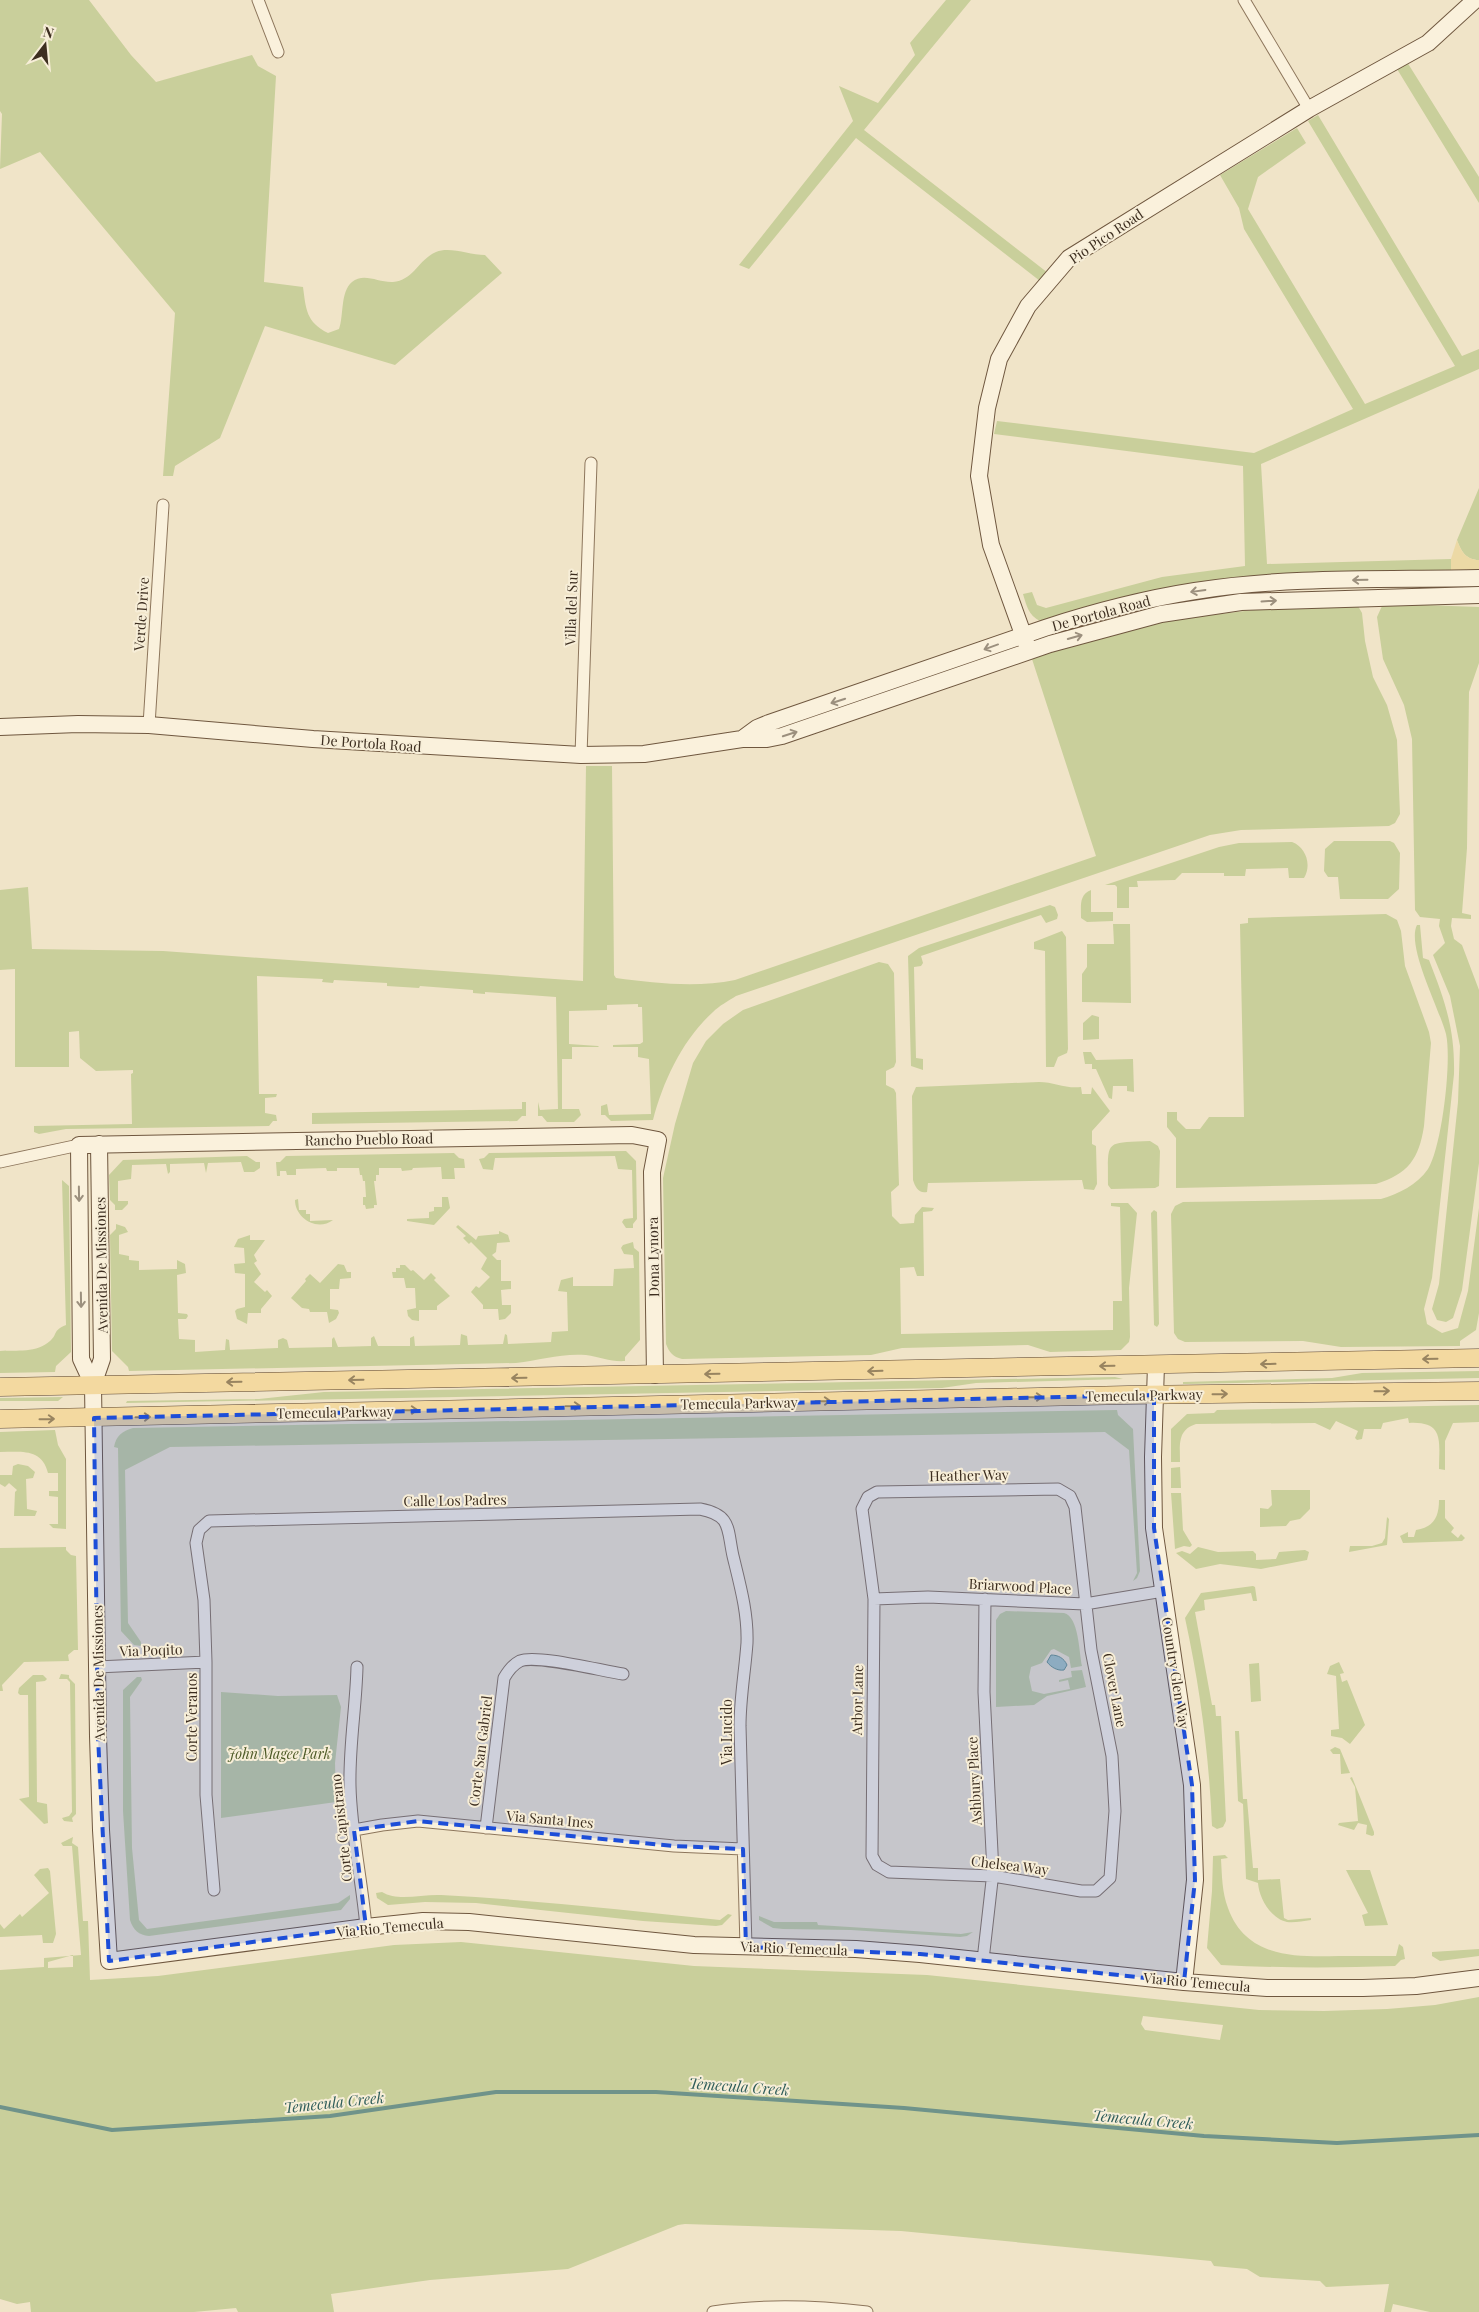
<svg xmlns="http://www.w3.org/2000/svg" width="1479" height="2312" viewBox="0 0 1479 2312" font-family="'Playfair Display',serif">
<rect width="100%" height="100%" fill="#f0e4c8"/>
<path fill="#c9cf9b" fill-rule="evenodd" d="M0,0H89L131,55L156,82L252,55L258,66L276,76L264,282L303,287C306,309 306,322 328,333L339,329C344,316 340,292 352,282C364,272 379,283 393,282C414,280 418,260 436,252C450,246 469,255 485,255L502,273L395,365L265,326L220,438L175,466L173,476H163L175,313L40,152L0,169L2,114L0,111Z
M946,0H971L864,130L1048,273L1040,281L856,138L749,269L739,265L853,121L839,86L878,103L915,55L910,43Z
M1407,62L1479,177V203L1397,69Z
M1318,115L1462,356L1479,349V369L1261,464L1267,564L1451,559V574H1341L1043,622C1029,617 1027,607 1023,594L1032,592L1037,605L1046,608L1162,577L1245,566L1243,466L994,434L997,421L1254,453L1353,409L1244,229L1239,208L1220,175L1297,128L1306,143L1258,177L1248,209L1365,404L1455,366L1308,121Z
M1479,488V560C1466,560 1461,551 1457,540Z
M1423,605L1479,607V663L1469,692L1467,848L1462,913L1471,915V919L1452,918L1451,926L1454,939L1462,945L1479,990V1163L1462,1290L1453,1318L1446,1322L1437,1320L1432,1309L1439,1284L1458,1102L1460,1046L1450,996L1433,955L1445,943L1439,926L1440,919L1420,917L1415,910L1412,739L1404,705L1383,659L1377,617L1382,606Z
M1358,606L1362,613L1365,641L1373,677L1387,705L1397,740L1400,814L1395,823L1389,826L1241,830L1210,835L736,996C728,1001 719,1006 713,1012C683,1039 663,1081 653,1120L611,1121L605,1115H601V1106L607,1104L609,1115L651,1114L649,1059L638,1057V1047H613V1045L640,1044L643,1042L642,1007H638V1004L607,1005V1010L569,1011V1044L598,1046L599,1047H572V1059H562V1109H579L581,1115L574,1122H547L542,1116H538V1102L540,1110L558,1109L556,997L485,992V994L473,993V990L420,986L419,988L387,986V983L334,980L333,983L322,982L323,979L257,976L259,1094H277L276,1097L265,1098V1113L276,1115L277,1121H273L269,1126L66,1129L39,1134L34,1132V1126L132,1124L131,1074L133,1073V1070L96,1071L80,1058L79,1031L69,1032V1067H15V969L0,970V890L28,887L32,949L163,951L583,981L586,766H612L614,975L616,978C654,983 696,988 735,980L1096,856L1031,656L1113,631L1194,617L1262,609Z
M1334,841H1390L1394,843L1400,853L1399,889L1388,899H1340L1338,877H1328L1324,871L1325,849Z
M1292,842C1306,847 1312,865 1304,878H1289L1288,868L1246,869L1245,876H1224V873H1182L1175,880L1137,881L1138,887H1129V908H1117V887L1115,885H1105L1219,847L1239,843Z
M1091,890V912H1113V921L1087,922L1081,918C1081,905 1079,895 1091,890Z
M1050,905L1055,907L1058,915L1057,919L1046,923L1041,915L921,956L923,963L921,966L914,967L916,1058L923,1059V1070L911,1066L908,956L919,948Z
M1386,914L1397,920L1401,931L1405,966L1429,1032L1431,1043L1424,1126C1419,1159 1408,1174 1376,1184L1176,1188V1138L1167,1127V1112H1177V1120L1186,1129H1200L1209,1117H1244L1240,924L1248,923V918Z
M1113,924H1130L1131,1003L1082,1002V974L1087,967V944H1114Z
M1417,925H1420L1423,958L1429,960C1445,1001 1455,1029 1454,1074L1432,1278L1424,1309L1427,1324L1442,1333L1458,1328L1468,1291L1479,1208V1313L1476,1330L1460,1341V1346L1341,1347L1303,1341L1185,1342L1178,1339L1174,1333L1171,1214L1175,1206L1183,1202L1381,1199C1398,1194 1417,1185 1428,1169C1442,1147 1452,1060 1446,1034C1440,1010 1406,946 1417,925Z
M1062,931L1066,937L1068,1049L1067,1053L1058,1057L1054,1067H1046L1045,951L1034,949V942Z
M879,962L888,964L894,973L896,1062L894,1067L886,1071V1085L894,1089L896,1093L899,1185L891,1192L892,1216L900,1224L914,1223L915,1215L922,1207L934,1208L932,1211L923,1212L924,1276H917L914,1267L900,1268L901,1334L1113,1330V1301H1122L1120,1207L1111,1206V1203H1128L1137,1213L1129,1288L1130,1337L1129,1342L1121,1350L1050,1352L1028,1345L902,1348L871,1355L682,1359C673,1357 669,1352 666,1344L663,1178L675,1124L693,1063L706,1041L723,1024L743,1010Z
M1092,1015L1099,1017V1039L1083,1040V1023Z
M1083,1052H1091L1096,1060L1133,1059L1134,1092L1127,1091V1086H1113L1112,1099L1109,1098L1096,1069H1092V1064H1085Z
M1039,1082C1054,1082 1066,1089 1081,1087L1082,1094H1091L1092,1087L1110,1111L1092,1131V1144L1096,1146L1097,1184L1094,1190L1084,1189L1082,1180L928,1183L927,1192C919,1194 915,1187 913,1180L912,1096L916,1087Z
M522,1102H526V1116H522L517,1121L312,1124V1113L522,1109Z
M1150,1141L1158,1146L1160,1151L1159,1186L1155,1188L1111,1189L1108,1185C1108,1139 1104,1143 1150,1141Z
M626,1151L636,1161L637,1219L633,1224V1228H626L622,1222L624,1219L633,1218L632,1170L618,1169L615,1156L495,1158L493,1170L483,1169L479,1159L484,1158L489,1153Z
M454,1153L459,1158L464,1159L465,1168H454L455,1179H442L441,1167L413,1168L412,1170L402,1171L401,1168H379V1175H376V1181H374L377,1205H374V1208L366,1209L365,1205H363V1197H366L365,1181H363L362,1175H360L359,1168H337V1171H327L326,1168L296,1169V1175H287L286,1171H280V1176H277L276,1162H280L286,1156Z
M247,1156L256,1162H260V1168L254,1172H244L241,1162L208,1163L206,1173L204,1163L170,1164V1172L168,1174L166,1164L132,1165L131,1179L118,1181V1201H128V1204L122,1210H115V1205L110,1200L109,1175L123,1160Z
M62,1180L69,1186L71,1352L56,1366L55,1372L0,1373V1351C17,1350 37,1353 50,1341C58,1334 52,1331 66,1325Z
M442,1197H448L450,1208L434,1225L407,1221V1219L429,1218V1212L434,1211V1207H442Z
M298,1199L299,1210H306V1214H310V1221L333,1220C317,1232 295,1218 295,1200Z
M1154,1210L1157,1212L1159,1324L1157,1327L1154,1325L1151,1213Z
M116,1224L125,1227L128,1232L119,1235V1254L129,1256V1260L139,1261V1270L177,1269V1260L185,1264L186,1273L177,1275L178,1313L187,1314L188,1316L186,1319H178L179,1339L195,1340V1352L225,1350L226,1339L229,1340L230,1350L278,1348V1340L283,1338L287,1340L289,1348L332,1347V1339L334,1337L338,1347L371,1346V1338L374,1336L378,1346H410V1338L414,1336L415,1346L460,1345L461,1334L467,1336L468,1345L503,1344L505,1334L507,1335L508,1344L551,1342L552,1332L568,1331L567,1292L558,1291L561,1280L573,1277V1286H613L614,1269L634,1268L633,1255L624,1254L621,1248L623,1245L633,1242L634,1248L639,1252L640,1340L625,1357V1361C611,1362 600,1357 586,1355C562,1353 540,1360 516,1363L129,1371L128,1367L112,1351L110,1235L116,1229Z
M458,1225L476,1240L478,1236L499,1234V1231L508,1235L510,1242L497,1243L496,1252L492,1255L497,1260H501V1281H511V1289L501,1290L502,1305H511V1313L505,1319L499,1320L498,1309H483V1305L471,1292L476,1286L479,1288L490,1277L481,1269L487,1258L471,1242L469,1244L463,1238L466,1236L456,1227Z
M250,1235V1240H265L254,1255L257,1261L254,1263L261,1274L254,1282L265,1292L267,1290L272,1296L261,1309V1313H248L247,1324L237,1319L235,1311L237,1309L245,1307V1274L235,1273L234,1264L245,1263L244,1248L234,1247L238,1239Z
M338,1264L344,1265L347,1272H351V1278L340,1279L339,1289H330V1309L338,1310L339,1313L336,1319L329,1323L327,1312H310L309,1309L302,1308L291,1298L306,1281L305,1279L310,1274L320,1283Z
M400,1265H405L411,1271L413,1270L424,1280L431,1273L436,1278L434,1280L450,1296L437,1306V1310H419V1321L412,1320L408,1316L407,1310L416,1308L415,1288H406L404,1278H393L392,1272H396V1268H400Z
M1479,1371V1378L1187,1384H1183V1382L1332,1378L1362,1373Z
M1115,1377L1123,1379L976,1383L942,1388L126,1403L127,1401L259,1399L324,1392Z
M63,1397L58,1401H0V1398Z
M1479,1405V1422L1453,1423L1445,1441V1470L1439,1469C1439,1442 1445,1421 1409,1423L1408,1418L1383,1423L1381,1429H1364L1362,1439L1357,1440L1355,1438L1358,1431L1336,1421L1330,1430L1315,1423L1196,1424C1177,1430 1180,1445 1180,1462H1171V1429L1187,1414L1214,1413L1217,1410Z
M1117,1410L1118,1415L1133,1429L1140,1571L1137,1578L1133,1581L1137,1573L1129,1450L1105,1432L170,1447L125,1470L128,1623L141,1642V1646L134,1645L121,1631L118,1448L114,1447C116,1436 122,1431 133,1428Z
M55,1430L58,1445L66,1459V1529L53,1528L49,1524H58V1497L49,1496V1491H58V1473H48C42,1448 21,1452 0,1452V1432Z
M18,1464L28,1466L35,1472L33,1478L26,1479L27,1509L37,1511L35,1516H14L15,1492L17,1490L9,1483L5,1487L0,1484V1475H12L13,1466Z
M1180,1467L1181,1488H1171V1468Z
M1271,1490H1310V1509L1300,1519L1290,1521L1286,1526L1260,1527V1508L1268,1509L1272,1505Z
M1171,1493H1181L1183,1530L1192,1545L1190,1547L1184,1546L1175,1549Z
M1439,1500H1445V1518L1454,1528L1451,1532L1458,1538L1461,1534L1465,1538L1462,1541L1403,1543L1400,1536L1408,1532V1537H1414L1416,1530C1434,1527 1439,1517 1439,1500Z
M1387,1517L1389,1519L1387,1545L1349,1552L1350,1546H1372L1382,1543L1385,1538Z
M66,1547V1550L71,1555L76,1556L78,1650H74L68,1655L69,1661L24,1662L2,1685L3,1691H0V1548Z
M1198,1547L1218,1552L1253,1551L1256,1554V1560L1276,1559L1279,1552L1305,1550L1309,1552L1307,1560L1261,1569L1220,1564L1196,1569L1176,1553L1182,1551L1190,1554Z
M1253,1586L1255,1587L1257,1601H1253L1251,1593L1204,1600L1205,1610L1195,1612L1212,1705H1215L1216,1716H1221L1226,1821L1223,1827L1217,1829L1212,1826C1209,1755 1200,1687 1185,1618L1201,1593Z
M1006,1611L1064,1613C1079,1617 1079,1652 1082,1666L1071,1668L1069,1657L1054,1649L1051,1650L1042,1663L1031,1667L1029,1677L1032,1691L1044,1694L1070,1689L1068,1680L1059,1682V1680L1072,1677L1071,1671L1082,1670L1086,1687L1047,1696L1034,1705L996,1707V1620L1000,1614Z
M1339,1662L1344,1673L1340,1674L1342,1682L1347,1680L1365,1725L1350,1744L1342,1738L1331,1736V1730L1339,1729L1336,1676L1327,1674L1330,1666Z
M1259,1663L1261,1701L1251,1702L1249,1664Z
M61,1674L69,1675V1678L75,1684L76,1814L72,1818L73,1822L64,1821L62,1818L69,1816L72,1812L70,1682L67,1679H59Z
M33,1675H43L47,1679L45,1681L36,1682L37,1802L47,1804L48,1823L44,1824L19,1799L29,1797L28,1695H20L18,1693L19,1688Z
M137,1677H141L142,1680L130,1697L132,1848L139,1920L147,1929L338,1903L350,1895V1899L341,1910L149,1936C139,1935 133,1930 130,1920L123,1811V1690Z
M221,1692L278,1696L337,1695L341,1707L335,1763L336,1802L221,1818Z
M1235,1731H1239L1243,1799H1247L1253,1868H1258V1880L1280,1879L1284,1918L1288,1920L1311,1918V1920C1303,1921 1294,1923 1287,1922C1271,1919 1259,1898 1258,1883L1246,1879L1243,1804L1238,1801Z
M1335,1747L1340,1749L1350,1773L1341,1774L1340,1754H1333L1330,1750Z
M1352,1777L1374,1832V1835L1372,1836L1366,1834L1367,1825L1358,1823L1354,1830L1338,1825L1339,1823L1358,1821L1355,1787L1350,1778Z
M73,1837L72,1843L78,1847L83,1921H88L90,1980L158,1976L394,1945L461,1942L694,1966L927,1975L1259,2010L1324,2011L1387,2009L1435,2005L1479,1997V2312H1430L1393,2304L1391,2312H1384L1389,2284L1326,2287L1320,2281L1260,2277L1247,2269L1214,2266L1211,2261L901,2231L685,2224L678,2225L568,2269L430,2280L331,2294L334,2312H238L236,2308L194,2312H31L30,2302L17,2304L0,2299V1970L44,1967V1958L81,1955L72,1846H63L61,1843ZM73,1955V1967L48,1968V1962ZM1143,2016L1223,2025L1220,2040L1145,2030L1141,2024Z
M1225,1855L1228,1858L1221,1859C1222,1876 1222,1892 1228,1908C1246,1958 1295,1957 1339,1956C1358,1956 1377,1956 1396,1956L1399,1944L1403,1947L1405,1959L1401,1960L1395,1966C1337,1968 1279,1968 1221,1965L1207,1948L1212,1891L1213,1856Z
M48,1868L50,1871L56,1934L53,1943H43L42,1935L0,1937V1924L4,1929L20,1914L22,1917L49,1893L34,1875L40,1869Z
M1346,1870H1370L1388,1925L1365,1926L1362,1915L1368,1913Z
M382,1892C398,1902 422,1894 441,1895C534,1900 627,1910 720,1920L728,1914L732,1915L722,1925L716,1926L643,1921L476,1903L425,1902L388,1905L377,1898L376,1893Z
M759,1916L774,1922H817L818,1925L961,1934L973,1932L967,1936L960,1937L851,1930L783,1929L773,1928L759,1920Z
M1479,1949V1956L1440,1961L1432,1956V1952Z"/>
<path fill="#ecd9a5" d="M1457,540C1461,551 1466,560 1479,560V572L1451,574V559Z"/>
<path fill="#a9c4bc" stroke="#6f938a" d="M1051,1655C1058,1655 1064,1658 1067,1665L1064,1670C1057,1671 1051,1667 1047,1662Z"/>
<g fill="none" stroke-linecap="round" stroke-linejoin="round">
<path stroke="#6f938a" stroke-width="4" d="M0,2107L112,2130L330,2116L496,2092H656L904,2108L1204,2136L1337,2143L1479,2135"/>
<g stroke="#8d765c" stroke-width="13">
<path id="street" d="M258,0L278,52
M1244,0L1309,109
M149,725L163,505
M581,755L591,463
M0,1162L79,1145
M1058,1489L1070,1496L1075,1507L1091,1650L1112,1756L1115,1811L1110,1878L1096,1891H1081L993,1876L889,1872L877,1865L872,1856L874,1599L862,1509L868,1497L877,1492Z
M874,1599L928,1597L1085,1604L1163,1591
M97,1667L206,1662
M357,1667C356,1707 349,1746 350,1786C351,1833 362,1880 366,1927
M486,1828L504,1678C508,1671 512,1665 520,1661C536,1654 602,1671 623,1674
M354,1830L382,1825L418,1821L674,1846L743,1849
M214,1890L206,1795V1662L204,1600L196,1543L199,1530L209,1521L700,1509C732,1515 727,1529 733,1556C740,1585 748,1613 747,1643C745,1671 740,1698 740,1726L746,1947
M983,1960L993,1872L984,1692L985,1599
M713,2312C765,2304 816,2306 867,2312"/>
</g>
<g stroke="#6f573f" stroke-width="18">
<path id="secondary" d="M1029,651L991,545L979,476L987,408L999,359L1028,306L1069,258L1309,109L1428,43L1475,0
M0,727L78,724L149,725L313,739L581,755L644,754L742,739H767L782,736L1050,644L1161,614L1241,602L1479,595
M742,739L757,728L769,723L1045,628C1094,612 1144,599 1195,591C1289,576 1385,580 1479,578
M1156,1365L1153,1457L1154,1528L1192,1785L1195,1880L1184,1982
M655,1375L652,1172L658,1140L632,1135L79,1145L81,1359L93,1385L98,1736L101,1830L109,1961L366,1927L423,1921L469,1922L694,1945L856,1949L920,1954L1184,1982L1267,1988H1363L1416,1986L1479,1978
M93,1385L102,1359L99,1144"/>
</g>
<g stroke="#5b4430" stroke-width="19">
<path id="primary" d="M0,1387L1479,1358
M0,1419L1128,1395L1479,1391"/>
</g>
<use href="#street" stroke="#faf1dc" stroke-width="11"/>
<use href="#secondary" stroke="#faf1dc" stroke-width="16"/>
<use href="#primary" stroke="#f3d9a0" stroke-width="18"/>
</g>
<defs><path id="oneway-shaft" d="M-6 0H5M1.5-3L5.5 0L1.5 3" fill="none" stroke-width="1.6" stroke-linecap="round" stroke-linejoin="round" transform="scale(1.25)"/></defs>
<g stroke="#9c907e">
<use href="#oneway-shaft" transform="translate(1360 580) rotate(179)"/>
<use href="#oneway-shaft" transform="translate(1198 591) rotate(172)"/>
<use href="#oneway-shaft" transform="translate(1269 601) rotate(-3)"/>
<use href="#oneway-shaft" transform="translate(1075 637) rotate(-16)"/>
<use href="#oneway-shaft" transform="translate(991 647) rotate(160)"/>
<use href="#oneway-shaft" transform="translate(838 701) rotate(162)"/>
<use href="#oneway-shaft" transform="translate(790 734) rotate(-18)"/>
<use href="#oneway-shaft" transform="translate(79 1194) rotate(89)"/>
<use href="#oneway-shaft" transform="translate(81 1300) rotate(89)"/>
</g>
<g stroke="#988460">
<use href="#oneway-shaft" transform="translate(1430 1359) rotate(179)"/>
<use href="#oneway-shaft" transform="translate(1268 1364) rotate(179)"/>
<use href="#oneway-shaft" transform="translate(1107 1366) rotate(179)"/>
<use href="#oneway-shaft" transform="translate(875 1371) rotate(178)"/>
<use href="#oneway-shaft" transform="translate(712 1374) rotate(179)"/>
<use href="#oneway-shaft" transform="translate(519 1378) rotate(179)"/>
<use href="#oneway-shaft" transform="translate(356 1380) rotate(179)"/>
<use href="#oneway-shaft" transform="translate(234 1382) rotate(179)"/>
<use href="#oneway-shaft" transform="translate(1382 1391) rotate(-1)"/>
<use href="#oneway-shaft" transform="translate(1220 1394) rotate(-1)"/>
<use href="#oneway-shaft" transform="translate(1035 1397) rotate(-1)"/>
<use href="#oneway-shaft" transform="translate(823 1401) rotate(-1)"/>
<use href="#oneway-shaft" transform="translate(573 1406) rotate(-1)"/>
<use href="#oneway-shaft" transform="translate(410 1410) rotate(-1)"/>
<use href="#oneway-shaft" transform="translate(143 1417) rotate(-1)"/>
<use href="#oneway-shaft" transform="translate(47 1419) rotate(-1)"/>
</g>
<path fill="#1d4ed8" fill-opacity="0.2" stroke="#1d4ed8" stroke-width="4" stroke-dasharray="10 6" stroke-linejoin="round" d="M1154,1395V1528L1192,1785L1195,1880L1184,1982L920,1954L746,1947L743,1849L674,1846L418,1821L354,1830L366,1927L109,1961L98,1736L94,1418Z"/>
<g text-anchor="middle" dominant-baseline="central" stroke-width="4" stroke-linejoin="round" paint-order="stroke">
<g font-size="14" fill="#3d2e20" stroke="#f7eed8">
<text transform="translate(1106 236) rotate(-34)">Pio Pico Road</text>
<text transform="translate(571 608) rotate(-88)">Villa del Sur</text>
<text transform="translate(1101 613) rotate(-15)">De Portola Road</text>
<text transform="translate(141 614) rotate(-86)">Verde Drive</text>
<text transform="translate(371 743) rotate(4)">De Portola Road</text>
<text transform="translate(369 1139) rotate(-1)">Rancho Pueblo Road</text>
<text transform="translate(653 1257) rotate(-91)">Dona Lynora</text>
<text transform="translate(101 1265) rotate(-91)">Avenida De Missiones</text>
<text transform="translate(1144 1395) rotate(-1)">Temecula Parkway</text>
<text transform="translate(739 1403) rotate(-1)">Temecula Parkway</text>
<text transform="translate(335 1412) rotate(-1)">Temecula Parkway</text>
<text transform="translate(969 1475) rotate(-1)">Heather Way</text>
<text transform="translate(455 1500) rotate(-1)">Calle Los Padres</text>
<text transform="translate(1020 1586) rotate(3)">Briarwood Place</text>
<text transform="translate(151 1650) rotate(-2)">Via Poqito</text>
<text transform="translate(98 1673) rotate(-91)">Avenida De Missiones</text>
<text transform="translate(1176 1673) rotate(81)">Country Glen Way</text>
<text transform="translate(1115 1690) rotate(79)">Clover Lane</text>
<text transform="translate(857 1700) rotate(-89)">Arbor Lane</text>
<text transform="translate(191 1717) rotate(-90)">Corte Veranos</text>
<text transform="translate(726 1732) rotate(-90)">Via Lucido</text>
<text transform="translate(480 1751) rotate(-83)">Corte San Gabriel</text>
<text transform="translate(974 1781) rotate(-93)">Ashbury Place</text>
<text transform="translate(550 1819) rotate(5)">Via Santa Ines</text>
<text transform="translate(341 1828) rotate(-96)">Corte Capistrano</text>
<text transform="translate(1010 1865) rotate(7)">Chelsea Way</text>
<text transform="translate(390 1927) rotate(-5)">Via Rio Temecula</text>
<text transform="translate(794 1948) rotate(2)">Via Rio Temecula</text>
<text transform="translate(1197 1982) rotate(5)">Via Rio Temecula</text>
</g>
<g font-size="14" font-style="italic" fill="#4d5a26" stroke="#f7eed8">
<text x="279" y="1753">John Magee Park</text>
</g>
<g font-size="15" font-style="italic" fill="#2f5d5a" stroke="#f7eed8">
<text transform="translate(739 2086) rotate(4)">Temecula Creek</text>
<text transform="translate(334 2102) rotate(-6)">Temecula Creek</text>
<text transform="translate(1143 2119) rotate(5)">Temecula Creek</text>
</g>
</g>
<g transform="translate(45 45) rotate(16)" stroke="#f7eed8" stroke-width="4" paint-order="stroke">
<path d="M0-4L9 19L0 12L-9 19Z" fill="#3d2e20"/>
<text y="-8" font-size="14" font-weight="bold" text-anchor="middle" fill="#3d2e20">N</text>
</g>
</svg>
